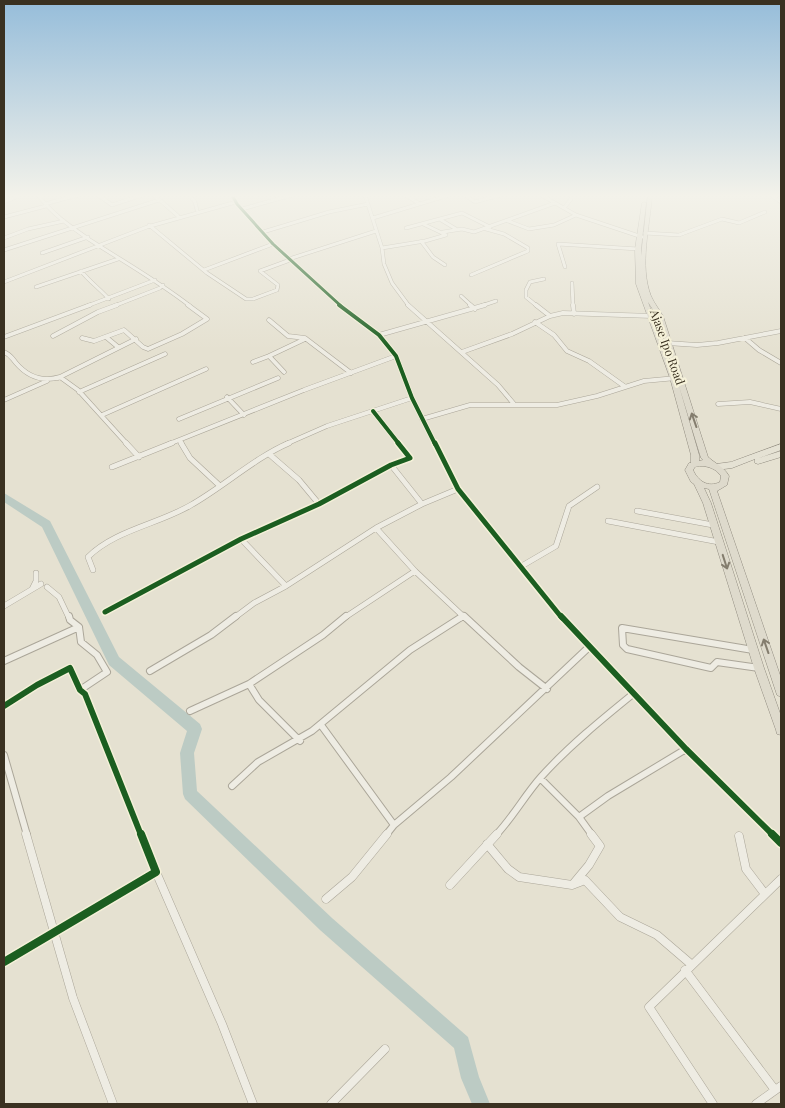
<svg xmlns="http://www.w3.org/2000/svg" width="785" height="1108" viewBox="0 0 785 1108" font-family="'Playfair Display',serif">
<rect width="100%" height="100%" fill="#e5e1d1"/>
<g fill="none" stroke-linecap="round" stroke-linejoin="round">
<path fill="#bccbc4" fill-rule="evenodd" d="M4,493L50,521L119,657L200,724L202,729L194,753L197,791L332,918L468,1037L479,1077L490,1104H472L461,1078L454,1048L320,930L185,799L183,794L180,753L187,731L109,665L42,527L4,502Z"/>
<g stroke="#aba699" stroke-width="4">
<path id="minor-far4" d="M38,195C53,215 70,226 90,240C124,262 158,281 190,306
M98,195L112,205L142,195
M154,195L178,216
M189,195L195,202L197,210
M232,195L237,204L273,244L341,306
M365,195L382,248L384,264L392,283L409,306
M405,195L420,204
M465,195L475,202L500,195
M541,195L576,215L642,237
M771,195L781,202
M4,202L21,195
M45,204L78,195
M564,208L571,199
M242,209L292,195
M4,217L46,206
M373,218L449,195
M441,220L456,229
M508,221L529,229L554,225L576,215
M423,224L442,233
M149,225L207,273L246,299H253L277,290L278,285L260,271L290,260
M406,228L462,213L490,227
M263,232L329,212L368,204
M645,233L679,235L722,219L739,223L765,212
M4,238L28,229L64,221
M421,241L433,257L445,265
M382,248L425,241L446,235L443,232L462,229L474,232L555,203
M4,250L159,200
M42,253L88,237
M289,259L376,231
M565,267L558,244L638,249
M204,270L273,244
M81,271C90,282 100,289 109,299
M471,275L528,251V248L504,234L486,229
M4,282L147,227L236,202
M572,283L573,306
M36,287L118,259
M461,296L472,306
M87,306L155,280
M114,306L160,288L163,285
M481,306L496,301
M537,306L526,297V290L530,282L544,279"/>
</g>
<g stroke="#aba699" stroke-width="5">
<path id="minor-far3" d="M339,305L379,335L396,356L412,398L435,444
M408,305L498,385L514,404
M470,305L475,309
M536,305L550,316
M573,305L574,314
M269,320L288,336L305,338L351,373
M535,322L554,335L567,351L589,361L624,386
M379,335L485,305
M53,336L98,312L117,305
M4,337L90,305
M106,337L118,347
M82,338L94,341L124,330L143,347L148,349L182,334L207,319L188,305
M745,338L759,350L781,363
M667,343L697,345L718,343L781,331
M4,352C11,355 11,357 16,363C28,377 43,382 60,377L78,390L127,444
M462,352L512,334L550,316L563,313L652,316
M253,362L269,356
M284,372L269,356L305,339
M58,378L136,339
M79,392L165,354
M227,397L244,415
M4,400L47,381
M718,404L750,402L781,409
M373,411L399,444
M102,415L206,369
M179,419L278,378
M422,419L470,405H557L597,396L644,381L676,378
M180,441L182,444
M169,444L304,390L396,356
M286,444L327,426L412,398"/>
</g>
<g stroke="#aba699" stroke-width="6">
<path id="minor-far2" d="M126,443L139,457
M181,443L190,458L220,486
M435,443L458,489L562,618
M269,454L299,480L319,504
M391,465L422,504
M112,467L172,443
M637,511L713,525
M608,521L719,542
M376,528L415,571L465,618
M241,539L286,586
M520,567L556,546L569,506L597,487
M93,570L88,557C115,530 159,524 191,505C223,487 256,457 289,443
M47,587L59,597L69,618
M32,589L36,581V573
M4,606L41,584
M105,612L241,539L319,504L391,465L410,458L398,443
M234,618L254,603L286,586L376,528L422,504L458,489
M344,618L415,571
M461,618L464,616"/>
</g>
<g stroke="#aba699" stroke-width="8">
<path id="minor-far1" d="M69,616L70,620L79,627L81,642L97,655L107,672L80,690
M464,616L519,667L547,689
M561,616L686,749L773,835
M753,650L622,628L623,645L627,649L711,668L717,662L759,668
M4,661L79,627
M150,671L211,635L236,616
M249,684L259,700L300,741
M4,706L37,685L70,668L80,690L85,694L141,835
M190,711L249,684L323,635L346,616
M321,725L394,825
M4,755L27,835
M540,778L579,817L592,835
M232,786L258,762L312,731L410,650L463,616
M579,817L608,796L686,749
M386,835L394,825L451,777L589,647
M496,835C513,817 525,795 541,777C569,746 601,720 633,694"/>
</g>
<g stroke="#aba699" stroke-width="9">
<path id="minor" d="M26,834L73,998L113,1104
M772,834L781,843
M739,836L746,869L765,894
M487,844L508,869L519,877L572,885L585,880L620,917L657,935L692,965
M156,872L222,1024L253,1104
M574,883L589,865L600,846L591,834
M450,885L497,834
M326,899L352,877L387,834
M4,962L156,872L141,834
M685,970L775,1090
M331,1104L385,1049
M713,1104L649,1007L781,879
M756,1104L781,1086"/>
</g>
<g stroke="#918c80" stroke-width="1">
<path id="primary" d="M781,444V450L759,458L781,451V457L758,464L755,463V459L732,468L716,470L712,467L716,464L731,462Z"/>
</g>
<g stroke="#918c80" stroke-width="1">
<path id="trunk" d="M648,195H652C650,227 639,265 651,296C654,303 659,309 663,316L708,457C716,464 724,467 729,476L727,485L717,491L781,678V697L777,695L776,692L709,489L704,488L711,503L764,668L781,716V735L777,734L776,730L754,668L703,503L694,484L691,482L685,470L689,463H691V455L670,378L636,284L635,249L642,203L644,202L646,203L641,249V256ZM648,302L657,316L675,375ZM679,386L701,458L703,460L699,461V455ZM700,466C709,466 716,469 721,476L720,482C708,488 698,481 693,470L695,467Z"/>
</g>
<use href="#minor-far4" stroke="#eeece3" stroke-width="3"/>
<use href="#minor-far3" stroke="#eeece3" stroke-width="4"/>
<use href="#minor-far2" stroke="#eeece3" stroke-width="5"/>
<use href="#minor-far1" stroke="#eeece3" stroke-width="6"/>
<use href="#minor" stroke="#eeece3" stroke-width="8"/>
<use href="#primary" fill="#e5e2d4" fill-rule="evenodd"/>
<use href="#trunk" fill="#dedacc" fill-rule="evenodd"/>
<g stroke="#f5f1d9" stroke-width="5">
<path id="cycleway-far4" d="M232,195L237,204L273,244L341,306"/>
</g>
<g stroke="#f5f1d9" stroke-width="6">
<path id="cycleway-far3" d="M339,305L379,335L396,356L412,398L435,444
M373,411L399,444"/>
</g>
<g stroke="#f5f1d9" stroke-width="8">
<path id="cycleway-far2" d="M435,443L458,489L562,618
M105,612L241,539L319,504L391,465L410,458L398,443"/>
</g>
<g stroke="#f5f1d9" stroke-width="9">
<path id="cycleway-far1" d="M561,616L686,749L773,835
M4,706L37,685L70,668L80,690L85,694L141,835"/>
</g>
<g stroke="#f5f1d9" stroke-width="11">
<path id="cycleway" d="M772,834L781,843
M4,962L156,872L141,834"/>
</g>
<use href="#cycleway-far4" stroke="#1b5e20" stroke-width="3"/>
<use href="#cycleway-far3" stroke="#1b5e20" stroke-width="4"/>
<use href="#cycleway-far2" stroke="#1b5e20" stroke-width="5"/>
<use href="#cycleway-far1" stroke="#1b5e20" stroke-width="6"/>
<use href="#cycleway" stroke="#1b5e20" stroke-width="8"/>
</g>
<defs><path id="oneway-shaft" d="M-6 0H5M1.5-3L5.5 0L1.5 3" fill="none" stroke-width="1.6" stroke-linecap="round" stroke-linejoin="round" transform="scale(1.25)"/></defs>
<g stroke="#847d6e">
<use href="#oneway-shaft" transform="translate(694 420) rotate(-109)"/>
<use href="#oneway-shaft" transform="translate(725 562) rotate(72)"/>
<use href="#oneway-shaft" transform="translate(766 646) rotate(-109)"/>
</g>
<linearGradient id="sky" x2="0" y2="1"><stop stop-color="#96bdda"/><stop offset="0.56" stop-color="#f3f2ea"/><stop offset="1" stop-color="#f3f2ea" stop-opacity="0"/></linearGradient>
<rect width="785" height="350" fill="url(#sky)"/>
<g text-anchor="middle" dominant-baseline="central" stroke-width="4.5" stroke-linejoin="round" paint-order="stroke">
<g font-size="12" fill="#3a3121" stroke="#f5f1d9">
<text transform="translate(668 347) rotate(70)">Ajase Ipo Road</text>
</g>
</g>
<rect width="785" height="1108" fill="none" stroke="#3a3121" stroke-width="10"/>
</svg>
